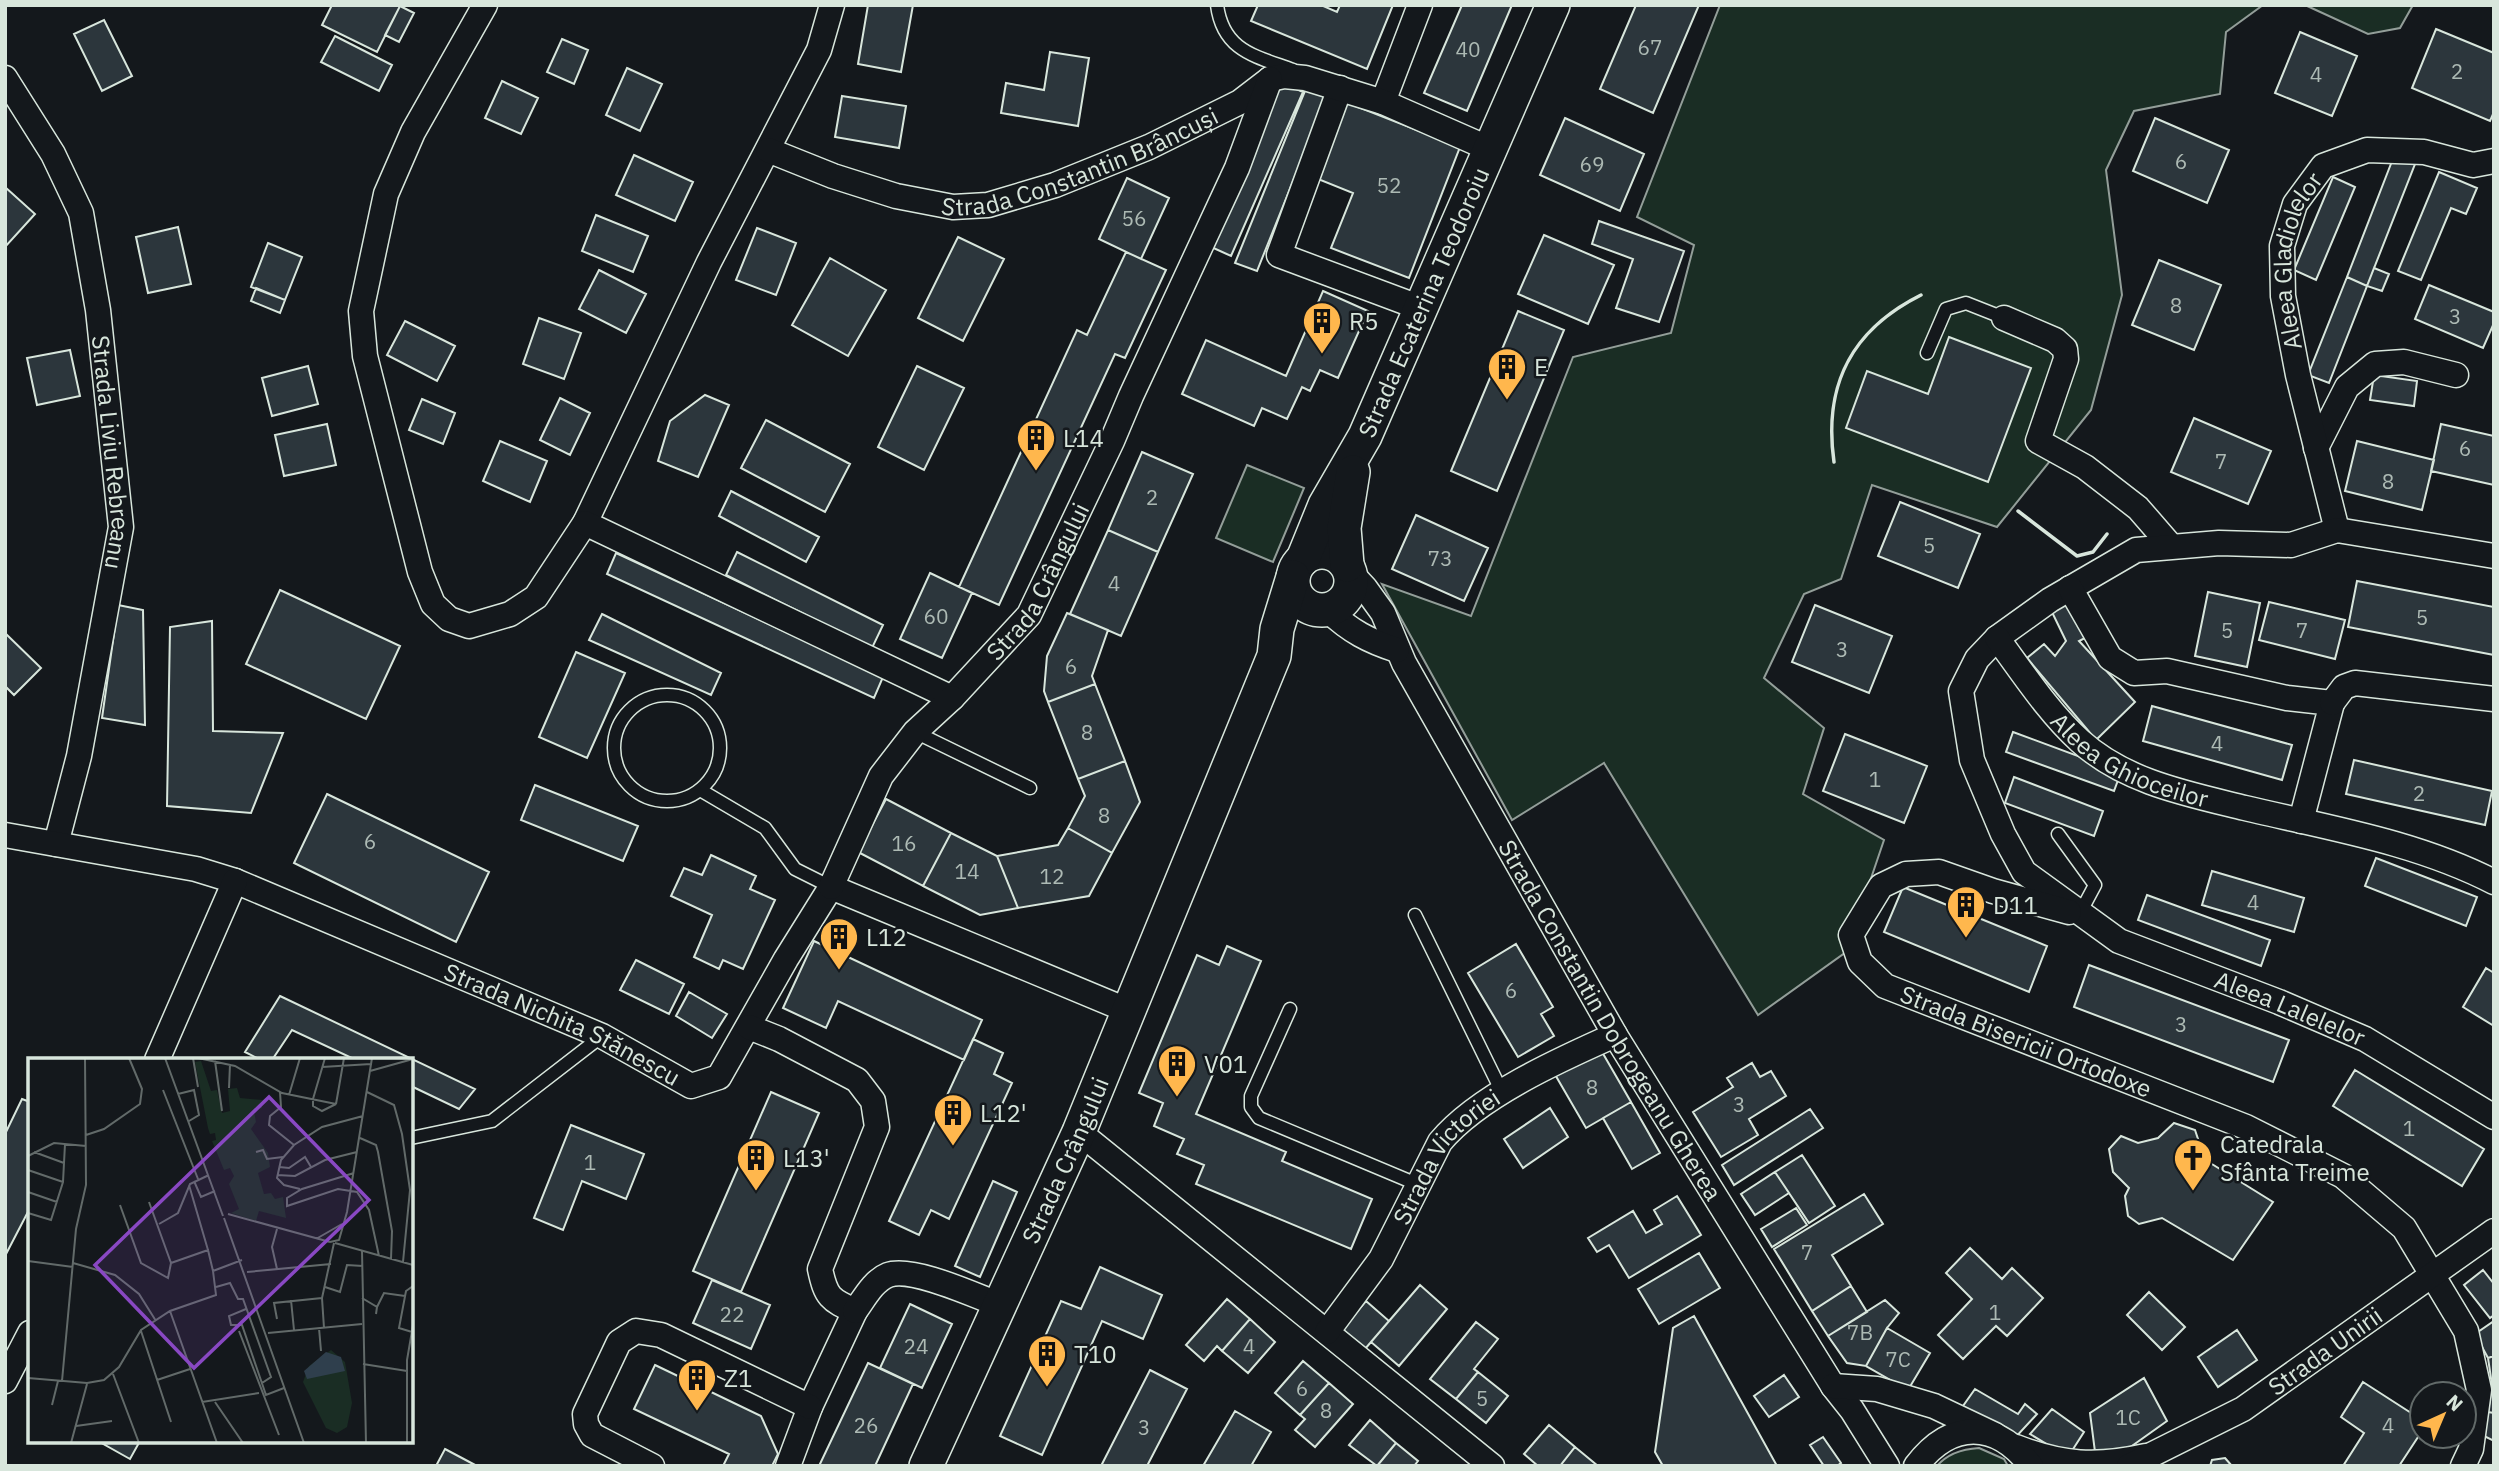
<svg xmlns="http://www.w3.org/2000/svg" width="2499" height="1471" viewBox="0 0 2499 1471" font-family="'IBM Plex Sans',sans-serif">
<rect width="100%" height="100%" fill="#14181c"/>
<path fill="#1a2d24" stroke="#939e99" stroke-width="2" d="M1720,5H2263L2226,32L2220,94L2134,111L2106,170L2122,295L2091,410L1997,527L1872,485L1841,579L1804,594L1764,678L1824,728L1803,794L1884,840L1846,952L1758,1015L1604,763L1512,820L1382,584L1471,616L1573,357L1671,333L1694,245L1637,217Z
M2305,5H2413L2400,28L2368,34Z
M1247,465L1304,488L1273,562L1216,538Z
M1979,1448L2004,1459L2008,1466H1937C1947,1454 1964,1449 1979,1448Z"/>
<path fill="#2c363c" stroke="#d8e6dc" stroke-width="2" d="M332,5H398L400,6L377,52L322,25Z
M868,5H913L901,72L858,64Z
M1258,5H1321L1337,12L1340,5H1393L1367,69L1251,21Z
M1462,5H1512L1467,111L1424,93Z
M1636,5H1699L1653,113L1600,89Z
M400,6L414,13L399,42L385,35Z
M104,20L132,76L102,91L74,34Z
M2436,29L2494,53V112L2490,121L2412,88Z
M2300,32L2357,56L2332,116L2275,93Z
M335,36L392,65L379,91L321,62Z
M562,39L588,50L574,84L547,72Z
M1050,52L1089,58L1078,126L1001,113L1006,83L1044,90Z
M627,68L662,84L640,131L606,115Z
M502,81L538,98L521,134L485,118Z
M1309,81L1330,89L1257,271L1235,263Z
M1281,82L1303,92L1231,256L1209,246Z
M842,96L906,106L899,148L835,137Z
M1343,101L1460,147L1409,278L1331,248L1353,193L1313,177Z
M1565,118L1644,154L1620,211L1540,175Z
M2155,118L2229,150L2207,203L2133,171Z
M634,155L693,182L675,221L616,195Z
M2394,156L2415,164L2367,286L2347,277Z
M2439,172L2477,188L2466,214L2451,208L2421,280L2398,271Z
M2333,177L2355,187L2316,280L2294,270Z
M1127,178L1169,198L1141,259L1099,239Z
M5,187L35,214L5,247Z
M596,215L648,236L633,272L582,251Z
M1599,221L1684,251L1659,322L1616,308L1633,259L1592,244Z
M178,227L191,284L148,293L136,237Z
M757,228L796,243L776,295L736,280Z
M1544,235L1614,265L1588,324L1518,294Z
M958,237L1004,259L963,341L918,318Z
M268,243L302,257L285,300L251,287Z
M1126,252L1166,270L1125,358L1115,354L999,605L959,587L1077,330L1087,335Z
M830,258L886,290L848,356L792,325Z
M2159,260L2221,285L2194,350L2132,325Z
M2374,268L2389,274L2382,291L2367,286Z
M599,270L646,294L626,333L579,309Z
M2347,277L2367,286L2329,383L2308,375Z
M2429,285L2494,312V323L2483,348L2415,319Z
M256,288L285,300L280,313L251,301Z
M1323,291L1368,311L1338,378L1320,370L1310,391L1302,387L1287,419L1262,408L1254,426L1182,394L1206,340L1286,376Z
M1518,311L1564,330L1497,491L1451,471Z
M539,318L581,333L564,379L523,364Z
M405,321L455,346L437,381L387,355Z
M1949,337L2031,368L1988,482L1846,428L1867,371L1928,394Z
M70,350L80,396L37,405L27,358Z
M308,366L318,404L272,416L262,378Z
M917,366L964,388L924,470L878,447Z
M2374,375L2417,381L2414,406L2370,400Z
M705,395L729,405L698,477L658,461L670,421Z
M560,398L590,413L570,455L540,440Z
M422,399L455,413L443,444L409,430Z
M2194,418L2271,451L2248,504L2171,472Z
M766,420L850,464L825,512L741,468Z
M327,424L336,465L284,476L275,435Z
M2441,424L2494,436V485L2431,471Z
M500,441L547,461L530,502L483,481Z
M2357,441L2434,460L2422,510L2345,491Z
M1142,452L1193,474L1158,552L1108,530Z
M731,491L819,537L806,562L719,516Z
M1900,502L1980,534L1958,588L1878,556Z
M1416,515L1488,548L1464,601L1392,569Z
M1108,530L1158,552L1121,636L1070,614Z
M737,552L883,625L872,648L726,575Z
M616,553L883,677L874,698L607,574Z
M930,573L972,593L942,658L900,639Z
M2357,581L2494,607V655L2348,627Z
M280,590L400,646L366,719L246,664Z
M2208,592L2260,603L2247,667L2195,656Z
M2067,597L2089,636L2079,641L2135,702L2096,740L2027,658L2044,644L2055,656L2066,641L2049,606Z
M2269,602L2345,620L2335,659L2259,640Z
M118,605L143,610L145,725L102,718Z
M1815,605L1892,636L1869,693L1792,662Z
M1067,613L1108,630L1092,676L1095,684L1048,702L1044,691L1047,656Z
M602,614L721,673L711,695L589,640Z
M212,621L213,731L283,733L251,813L167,806L170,627Z
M5,633L41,668L14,695L5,686Z
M576,652L625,673L587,758L539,737Z
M1095,684L1125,761L1078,779L1048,702Z
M2152,706L2292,745L2282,780L2143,741Z
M2013,732L2121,772L2114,791L2006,752Z
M1845,734L1927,766L1904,823L1823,791Z
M2354,760L2492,791L2485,825L2346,794Z
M1125,761L1140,802L1112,853L1068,828L1085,796L1078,779Z
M2014,777L2103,811L2094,836L2005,803Z
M535,785L638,826L623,861L521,820Z
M327,794L489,872L456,942L294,863Z
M886,799L951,833L923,886L858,852Z
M1068,828L1112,853L1089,896L1018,908L997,856L1058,845Z
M951,833L997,856L1018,908L980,915L923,886Z
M711,855L756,876L750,889L775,900L743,969L723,960L719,969L694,957L712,915L671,896L684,868L702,875Z
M2376,858L2477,897L2466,926L2365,886Z
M2212,871L2304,898L2294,932L2202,905Z
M1903,887L2047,946L2029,992L1884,932Z
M2147,895L2270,940L2261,966L2138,920Z
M814,941L982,1020L964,1060L838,1001L826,1028L783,1008Z
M1516,944L1553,1007L1541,1014L1554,1036L1518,1057L1468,973Z
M1227,946L1261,961L1196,1114L1286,1152L1282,1161L1372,1199L1351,1249L1196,1184L1204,1165L1177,1154L1184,1139L1154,1126L1163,1103L1139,1093L1197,955L1219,965Z
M636,960L684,984L669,1014L620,990Z
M2089,965L2289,1040L2273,1082L2074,1007Z
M2486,968L2494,973V1026L2463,1007Z
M689,992L727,1014L712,1038L676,1016Z
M280,996L475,1089L459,1109L411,1086V1060H356L292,1030L272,1060H261L245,1052Z
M973,1039L1003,1053L994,1074L1012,1083L949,1219L931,1210L919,1235L889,1221Z
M1598,1045L1631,1102L1586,1128L1553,1071Z
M1752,1063L1760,1077L1771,1071L1786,1096L1749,1119L1758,1135L1721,1157L1693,1112L1733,1087L1727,1078Z
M2355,1070L2484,1149L2462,1186L2333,1106Z
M771,1092L819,1113L741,1292L693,1271Z
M22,1099L30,1102V1208L5,1256V1134Z
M1631,1102L1660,1153L1632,1169L1603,1118Z
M1550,1108L1568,1137L1523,1168L1504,1139Z
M1810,1109L1823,1128L1734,1185L1722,1165Z
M2174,1123L2195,1130L2199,1142V1156L2273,1202L2233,1260L2162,1218L2139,1224L2128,1216L2125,1196L2129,1188L2113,1172L2109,1149L2121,1136L2138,1143L2158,1138Z
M571,1125L644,1154L626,1199L582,1181L563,1230L534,1218Z
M1802,1155L1835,1206L1809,1223L1775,1172Z
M1775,1172L1789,1193L1755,1215L1741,1194Z
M993,1181L1017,1192L980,1277L955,1266Z
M1864,1194L1883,1224L1832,1255L1851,1286L1812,1311L1774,1249Z
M1677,1196L1701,1235L1629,1278L1609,1245L1597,1252L1588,1238L1633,1211L1646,1233L1662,1224L1654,1210Z
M1796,1208L1807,1225L1772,1247L1761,1229Z
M1970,1248L2002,1279L2012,1268L2043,1298L2007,1336L1996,1326L1963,1359L1938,1335L1972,1299L1946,1273Z
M1699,1253L1720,1288L1659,1324L1638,1289Z
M1100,1267L1162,1295L1143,1339L1102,1321L1042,1455L1000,1436L1061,1301L1081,1309Z
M2483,1270L2494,1284V1315L2490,1318L2464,1285Z
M712,1280L770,1305L751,1349L693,1323Z
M1420,1285L1447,1309L1399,1366L1371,1342Z
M1851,1286L1867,1312L1828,1336L1812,1311Z
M2149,1292L2185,1327L2162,1350L2127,1315Z
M1227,1299L1250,1319L1222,1351L1217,1346L1204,1361L1186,1345Z
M1885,1300L1899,1313L1887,1328L1866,1366L1847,1363L1828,1336Z
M1366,1301L1389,1321L1365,1349L1342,1329Z
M910,1304L952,1324L922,1388L880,1368Z
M1694,1316L1777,1466H1663L1655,1452L1673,1328Z
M1250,1319L1275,1342L1248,1373L1222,1351Z
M2494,1321V1356L2488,1358L2475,1334Z
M1476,1322L1498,1339L1474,1369L1478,1372L1456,1399L1430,1379Z
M1887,1328L1930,1353L1908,1390L1866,1366Z
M2237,1330L2257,1360L2218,1387L2198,1357Z
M2494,1356V1385H2492L2488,1358Z
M1303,1361L1329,1383L1300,1415L1275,1393Z
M868,1363L913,1384L875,1466H819Z
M655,1365L761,1416L778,1454L772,1466H723L729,1454L634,1409Z
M1150,1370L1187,1389L1147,1466H1101Z
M1478,1372L1508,1396L1486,1423L1456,1399Z
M1784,1375L1799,1397L1769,1417L1754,1396Z
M2144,1378L2167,1421L2129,1448L2095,1452L2090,1413Z
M2363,1382L2422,1420V1431L2399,1466H2343L2364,1433L2341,1417Z
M1329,1383L1353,1404L1315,1447L1295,1430L1305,1419L1300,1415Z
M2492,1385H2494V1413L2488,1412Z
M1975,1389L2018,1414L2025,1404L2037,1414L2014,1439L1963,1406Z
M2052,1409L2084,1432L2068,1457L2030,1434Z
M1235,1411L1271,1432L1251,1466H1203Z
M2488,1412L2494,1413V1441L2478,1433Z
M1370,1420L1396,1443L1377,1466L1349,1445Z
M1549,1425L1575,1447L1560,1466H1538L1524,1454Z
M1823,1437L1841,1463L1837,1466H1824L1810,1445Z
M98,1441H140L130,1459Z
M1396,1443L1418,1461L1414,1466H1377Z
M1575,1447L1598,1466H1560Z
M445,1449L477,1466H436Z
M2225,1458L2232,1466H2210L2212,1460Z"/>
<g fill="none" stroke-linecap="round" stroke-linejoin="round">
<g stroke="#d8e6dc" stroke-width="15">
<path id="service" d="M1217,5C1223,51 1255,56 1293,70
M1927,353L1946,309L1966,303L2004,318
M614 748a53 53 0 1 1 106 0a53 53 0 1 1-106 0Z
M915,732L1030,788
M702,791L765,828L795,869L831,887
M2058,834L2095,885L2079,915
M1415,915L1502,1092
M1290,1009L1251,1096V1107L1259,1118L1419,1185
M411,1138L492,1121L602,1036"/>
</g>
<g stroke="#d8e6dc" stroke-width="27">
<g id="minor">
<path d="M485,5L413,132L386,194L361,311L365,356L420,572L433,604L449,619L469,626L510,614L536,597L585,523L709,262L819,50L832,5"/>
<path id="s1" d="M5,78L53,154L81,213L98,310L121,527L79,756L56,844"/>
<path d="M1340,88L1279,255L1421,308"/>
<path d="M1383,102L1420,5"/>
<path id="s2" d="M768,150L833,176L896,196L953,207L988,205L1055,185L1149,147L1240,102L1270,79L1284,76L1305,78L1383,102L1490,149"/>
<path d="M2004,318L2055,340L2065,349L2066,359L2038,441L2085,467L2138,508L2171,546"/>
<path d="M2316,448L2347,387L2375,364L2404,362L2456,375"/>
<path id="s3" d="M585,523L952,698L1029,615L1112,441L1131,396L1237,168L1270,79"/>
<path id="s4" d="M2337,530L2298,375L2283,296L2282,246L2295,204L2323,166L2367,150L2424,152L2473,165L2494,161"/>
<path id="s5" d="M2494,556L2337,530L2291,545L2219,543L2136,550L2050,600L1997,638L1977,659L1961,691L1972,760L2003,834L2024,872L2119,941L2279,1002L2365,1039L2494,1117"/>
<path id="s6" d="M1351,573L1365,588L1383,613L1404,663L1615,1035L1833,1386L1852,1410L1887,1466"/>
<path d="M2070,588L2110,658L2134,673L2167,671L2287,698L2332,703L2301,821"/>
<path d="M1329,611C1350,631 1369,641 1397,650"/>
<path id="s7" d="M1997,638C2023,673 2048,712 2080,741C2125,782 2188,794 2245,808C2329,828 2416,842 2494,882"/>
<path d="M2332,703L2344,687L2355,683L2494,699"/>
<path id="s8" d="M5,835L196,869L235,881L602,1036L691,1086L719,1077L786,959L831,887L1129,1011"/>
<path d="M831,887L881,776L915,732L952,698"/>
<path id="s9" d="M2069,912L1993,891L1939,872L1906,874L1881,886L1851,935L1860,962L1885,986L2246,1127L2343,1176L2404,1228L2466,1331L2479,1390L2471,1449L2463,1466"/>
<path d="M749,1027L779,1039L857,1080L873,1101L877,1127L820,1269C826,1297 830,1300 855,1311L810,1407L788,1466"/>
<path d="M157,1060L235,881"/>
<path d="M1079,1132L1492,1466"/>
<path d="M855,1311C864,1299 873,1281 888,1275C912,1266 976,1296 1000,1305"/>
<path id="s10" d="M1327,1332L1381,1259L1440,1142C1478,1096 1561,1059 1615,1035"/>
<path d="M5,1381L30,1333"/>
<path d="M1833,1386L1877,1389L1934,1406L1995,1435"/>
<path d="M2016,1447C2062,1465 2097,1467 2146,1456"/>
<path d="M652,1466L592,1435L586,1424L585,1414L619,1342L636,1331L661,1335L810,1407"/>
<path d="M1916,1466C1951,1420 1996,1420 2031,1466"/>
<path id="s11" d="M2129,1466L2243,1409L2494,1231"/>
</g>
</g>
<g stroke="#d8e6dc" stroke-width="36">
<g id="secondary">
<circle cx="1322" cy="581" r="29"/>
<path id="s12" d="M1303,559L1325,505L1365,436L1553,5"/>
<path d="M1347,565L1344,528L1353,472"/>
<path id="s13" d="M926,1466L1079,1132L1274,656L1277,629L1293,577"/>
</g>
</g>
<use href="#service" stroke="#14181c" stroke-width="12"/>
<use href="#minor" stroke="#14181c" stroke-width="24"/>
<use href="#secondary" stroke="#14181c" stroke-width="33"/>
<path stroke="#d8e6dc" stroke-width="3.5" d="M1834,462C1823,385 1851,330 1921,295
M2018,511L2077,556L2093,552L2107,534"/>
</g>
<defs>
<g id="building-pin" transform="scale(2.0125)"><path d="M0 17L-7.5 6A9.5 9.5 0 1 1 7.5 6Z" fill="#ffb74d" stroke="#14181c"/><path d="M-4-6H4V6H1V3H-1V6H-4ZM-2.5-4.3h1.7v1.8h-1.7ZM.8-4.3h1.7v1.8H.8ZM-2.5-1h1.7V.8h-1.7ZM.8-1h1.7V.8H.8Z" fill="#111"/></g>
<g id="church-pin" transform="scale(2.0125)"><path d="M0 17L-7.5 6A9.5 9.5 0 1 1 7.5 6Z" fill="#ffb74d" stroke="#14181c"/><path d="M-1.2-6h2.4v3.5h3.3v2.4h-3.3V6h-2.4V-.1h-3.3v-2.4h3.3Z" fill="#111"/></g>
</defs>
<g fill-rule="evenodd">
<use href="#building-pin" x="1322" y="321"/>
<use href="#building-pin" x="1507" y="367"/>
<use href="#building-pin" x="1036" y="438"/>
<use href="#building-pin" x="1966" y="905"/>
<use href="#building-pin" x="839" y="937"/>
<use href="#building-pin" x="1177" y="1064"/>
<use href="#building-pin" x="953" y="1113"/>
<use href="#building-pin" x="756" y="1158"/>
<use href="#church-pin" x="2193" y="1158"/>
<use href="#building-pin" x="1047" y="1354"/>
<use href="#building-pin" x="697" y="1378"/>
</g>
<g text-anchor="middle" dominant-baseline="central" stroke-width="5" stroke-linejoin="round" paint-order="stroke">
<g font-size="21" fill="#adbab4">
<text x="1650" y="47">67</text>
<text x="1468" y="49">40</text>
<text x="2457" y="71">2</text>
<text x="2316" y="74">4</text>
<text x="2181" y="161">6</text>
<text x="1592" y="164">69</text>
<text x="1389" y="185">52</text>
<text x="1134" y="218">56</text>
<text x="2176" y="305">8</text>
<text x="2455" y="316">3</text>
<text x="2465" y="448">6</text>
<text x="2221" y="461">7</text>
<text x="2388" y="481">8</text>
<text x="1152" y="497">2</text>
<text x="1929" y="545">5</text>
<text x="1440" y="558">73</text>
<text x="1114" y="583">4</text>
<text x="936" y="616">60</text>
<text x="2422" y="617">5</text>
<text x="2227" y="630">5</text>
<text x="2302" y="630">7</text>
<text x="1842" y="649">3</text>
<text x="1071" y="666">6</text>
<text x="1087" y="732">8</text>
<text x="2217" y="743">4</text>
<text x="1875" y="779">1</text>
<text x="2419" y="793">2</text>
<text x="1104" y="815">8</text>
<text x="370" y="841">6</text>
<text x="904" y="843">16</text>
<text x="967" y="871">14</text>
<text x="1052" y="876">12</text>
<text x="2253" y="902">4</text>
<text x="1511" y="990">6</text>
<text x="2181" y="1024">3</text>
<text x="1592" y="1087">8</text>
<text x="1739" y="1104">3</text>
<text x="2409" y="1128">1</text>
<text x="590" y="1162">1</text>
<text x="1807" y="1252">7</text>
<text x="1995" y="1312">1</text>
<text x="732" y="1314">22</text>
<text x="1860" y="1332">7B</text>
<text x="916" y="1346">24</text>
<text x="1249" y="1346">4</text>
<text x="1898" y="1359">7C</text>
<text x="1302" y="1388">6</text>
<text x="1482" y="1398">5</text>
<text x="1326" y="1410">8</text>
<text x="2128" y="1417">1C</text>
<text x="866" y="1425">26</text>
<text x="2388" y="1425">4</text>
<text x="1144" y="1427">3</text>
</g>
<g font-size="24" fill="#d8e6dc" stroke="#14181c">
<text stroke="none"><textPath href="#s2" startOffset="329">Strada Constantin Brâncuși</textPath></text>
<text stroke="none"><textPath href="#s4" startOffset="278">Aleea Gladiolelor</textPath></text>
<text stroke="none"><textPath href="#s12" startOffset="284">Strada Ecaterina Teodoroiu</textPath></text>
<text stroke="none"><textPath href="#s1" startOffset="397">Strada Liviu Rebreanu</textPath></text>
<text stroke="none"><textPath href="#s3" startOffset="553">Strada Crângului</textPath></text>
<text stroke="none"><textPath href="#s7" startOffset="186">Aleea Ghioceilor</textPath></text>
<text stroke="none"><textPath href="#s5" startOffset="1087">Aleea Lalelelor</textPath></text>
<text stroke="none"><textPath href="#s6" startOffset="518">Strada Constantin Dobrogeanu Gherea</textPath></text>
<text stroke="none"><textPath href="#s8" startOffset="592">Strada Nichita Stănescu</textPath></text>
<text stroke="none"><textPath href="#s9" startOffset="469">Strada Bisericii Ortodoxe</textPath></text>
<text stroke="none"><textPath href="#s13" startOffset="336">Strada Crângului</textPath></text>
<text stroke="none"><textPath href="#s10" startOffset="214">Strada Victoriei</textPath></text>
<text stroke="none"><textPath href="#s11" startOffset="228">Strada Unirii</textPath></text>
</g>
<g font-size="24" fill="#d8e6dc" stroke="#14181c" text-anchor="start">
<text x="1349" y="321">R5</text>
<text x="1534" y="367">E</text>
<text x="1063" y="438">L14</text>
<text x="1993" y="905">D11</text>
<text x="866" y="937">L12</text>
<text x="1204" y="1064">V01</text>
<text x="980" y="1113">L12'</text>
<text x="2220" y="1144">Catedrala<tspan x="2220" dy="28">Sfânta Treime</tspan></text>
<text x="783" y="1158">L13'</text>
<text x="1074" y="1354">T10</text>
<text x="724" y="1378">Z1</text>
</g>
</g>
<g transform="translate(28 1058)">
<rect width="385" height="385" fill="#14181c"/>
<path d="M173,3L183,33L189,32L194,55L202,53L200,31L209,30L212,40L235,42L234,50L226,53L228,64L223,71L240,95L242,109L230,115L236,136L243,135L247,141L255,139L258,160L231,153L228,163L203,155L211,151L201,126L206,118L202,110L196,112L184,83L188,82L187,75L182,76L180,70L167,4ZM303,292L317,304L324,345L319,369L309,375L298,370L275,324L281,308Z" fill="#1a2d24"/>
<path d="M298,294L313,299L317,313L279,321L276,313Z" fill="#2f3f4d"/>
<path fill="none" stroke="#626a69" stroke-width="2" d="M137,0L195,158M165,0L170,29M170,0L207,8L254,35L308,46M187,3L194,53M294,9L343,6M342,13L385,1M201,30L202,6M135,32L170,121M252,34L253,49L242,58L241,67L266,87M339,34L366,47L374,76L382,132L375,204M150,36L166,32L171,57L161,63M261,37L272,0M285,41L297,0M285,41V48L294,53L308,46M308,46L316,0M58,77L76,71L112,46L114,31L101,0M332,80L348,87L350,94L364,173L363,201M6,94L36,105M228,94L235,92L239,101L255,99M0,98L26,85L58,88M251,109L261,110L277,99L283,109M0,112L35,124M326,115L274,131L259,140V148L310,131L329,134L341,152L351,198M249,117L267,118L297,102L329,94M166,123L173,139L187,133M272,131L256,127L249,120L253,102L266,87L294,69L335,58M0,134L29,144M92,147L113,205L140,220L143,205L121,144M0,155L23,162L35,124L37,86M200,156L302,184M196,160L276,385M131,166L150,155L162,126L181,117M288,181L314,166M302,184L311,182L319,154L344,0M307,185L385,207M180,192L185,213M334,193L338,385M0,203L45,209M45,205L87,217L111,236L128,263M143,205L180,192L161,127M249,211L244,189L249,171M219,214L303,206M188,229L202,225L210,241H215L243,319L234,325M297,229L312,234L319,207L335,208M334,240L349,249L348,256M263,242L266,272M349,249L356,235L377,238M218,251L201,258L203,267H214L238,337L256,330M142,253L189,385M249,261L246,245L294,240M291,270L293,293M296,270L294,240L306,185M113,273L143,364M211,273L251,377M384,274L371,270L378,233L385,228M240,275L334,266M335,306L379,313M85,316L111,385M0,320L59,325L76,322L91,309L113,272L142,253L188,237L185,213L214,202M129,322L162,311M34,323L48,171L58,127L57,0M174,344L231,335M187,344L215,385M24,347L30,323M48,368L84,363M43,385L59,326M379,385V302L385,267"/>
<path fill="#8948c3" fill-opacity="0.15" stroke="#8948c3" stroke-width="3.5" d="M241,39L341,142L166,310L67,207Z"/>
<rect width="385" height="385" fill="none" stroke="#d8e6dc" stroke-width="3.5"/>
</g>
<rect width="2499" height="1471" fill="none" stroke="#d8e6dc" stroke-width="14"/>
<g transform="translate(2443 1415) rotate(44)"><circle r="33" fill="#14181c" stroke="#626a69" stroke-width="2"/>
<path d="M0-5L12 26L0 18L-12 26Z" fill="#ffb74d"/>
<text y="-10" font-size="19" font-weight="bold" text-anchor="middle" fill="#d8e6dc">N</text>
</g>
</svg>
